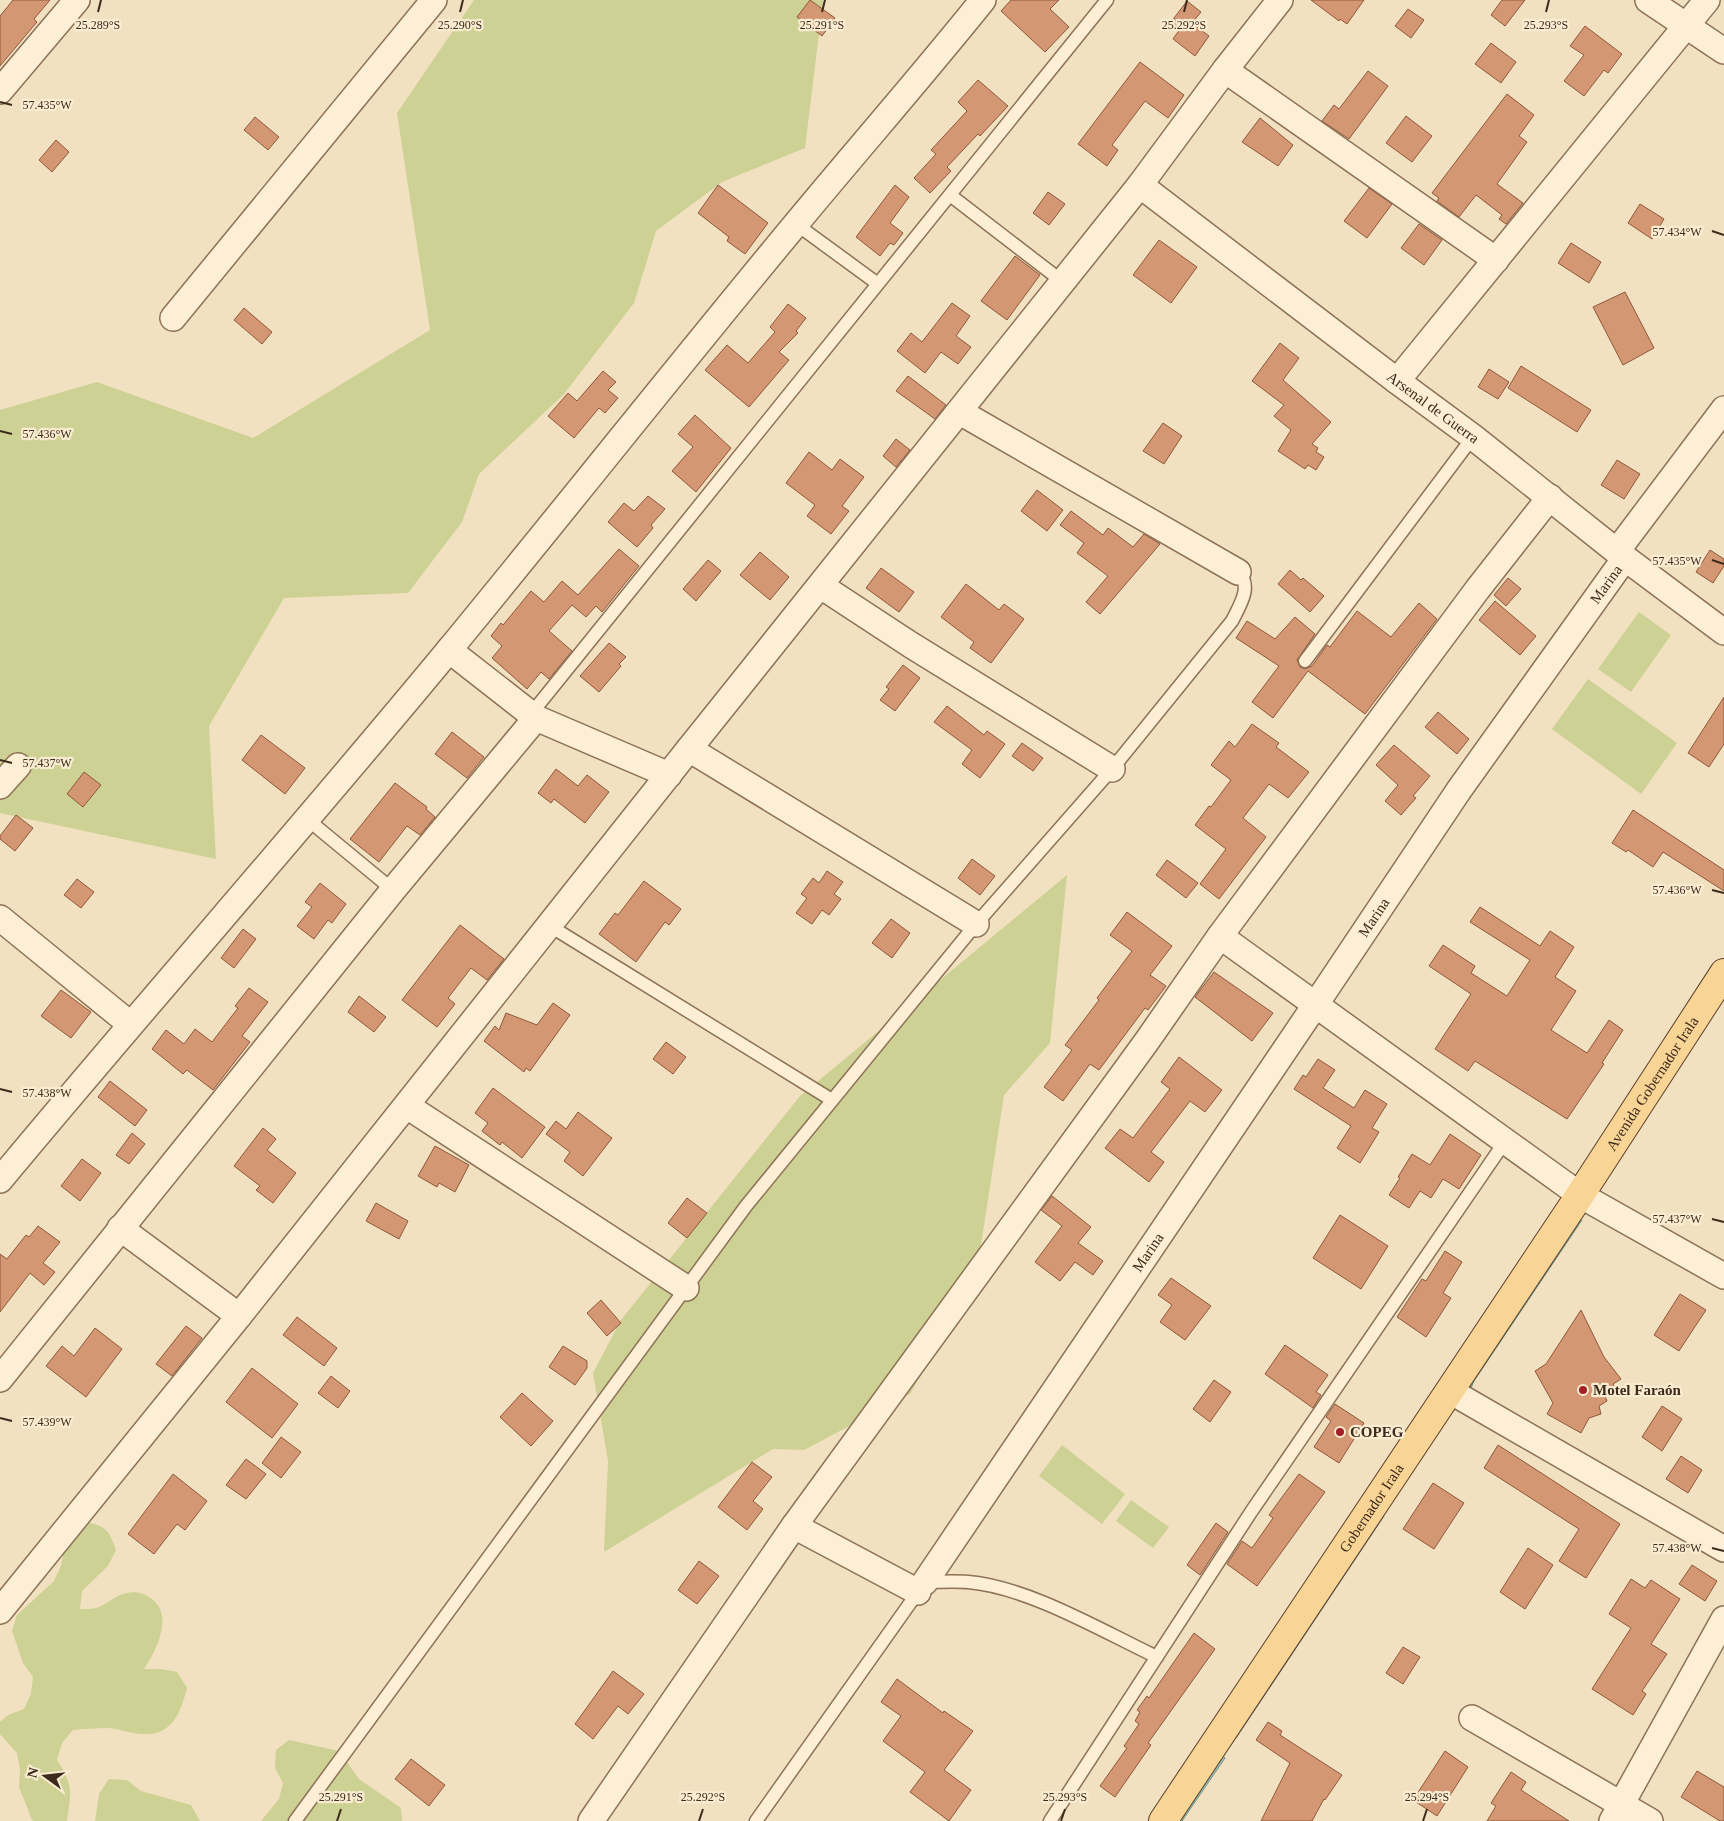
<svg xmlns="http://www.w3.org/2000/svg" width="1724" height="1821" viewBox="0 0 1724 1821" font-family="Georgia,serif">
<rect width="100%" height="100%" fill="#f2e1c1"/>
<path fill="#cdd194" d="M474,0H823L805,148L722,182L656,231L634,303L564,394L479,474L462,522L408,593L284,598L209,726L216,859L0,813V410L97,382L253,438L430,330L397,113Z
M1639,612L1671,635L1631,692L1598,669Z
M1588,679L1677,743L1641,794L1552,729Z
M1067,875L1050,1043L1004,1095L975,1284L910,1394L804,1450L773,1449L604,1552L608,1461L593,1373L621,1320L800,1096Z
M1062,1445L1125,1494L1102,1524L1039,1476Z
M1131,1500L1169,1527L1153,1548L1116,1521Z
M78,1521C103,1525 108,1526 116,1550L108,1566L82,1591L80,1609C85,1609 91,1609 96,1608C107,1605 115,1595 127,1593C137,1591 145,1594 152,1599C174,1616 156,1651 144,1669H161L177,1672L187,1688C181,1711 173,1736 143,1734C132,1734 120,1729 108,1728C97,1728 85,1729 73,1730L62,1743L57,1760C74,1786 71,1792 67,1821H34L32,1820L19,1787L20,1770L17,1753L0,1734V1722L8,1715L24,1709L31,1694L33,1677L23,1663L12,1631L17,1615L54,1581L61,1566L67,1533Z
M289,1740L339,1751L359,1779L401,1808L402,1821H261L279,1799L283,1783L275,1768L276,1750Z
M109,1779L127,1780L141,1791L191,1805L200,1821H95L99,1794Z"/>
<path fill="#a4c4b9" stroke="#6a9387" d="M1582,1220L1474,1381L1471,1388L1470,1381L1576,1222Z
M1382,1514L1384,1516L1236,1738L1234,1737Z
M1223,1756L1225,1758L1182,1821H1179Z"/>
<path fill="#d49773" stroke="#8f583a" d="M13,0H50L34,19L37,22L0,66V16Z
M810,0L835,18L822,36L797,17Z
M1011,0H1059L1050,9L1069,27L1045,52L1001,11Z
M1311,0H1364L1347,24L1340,19L1339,21Z
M1502,0H1525L1505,26L1491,15Z
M1187,1L1201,12L1192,23L1209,36L1195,56L1173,39L1180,29L1171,22Z
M1408,9L1424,20L1411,38L1395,26Z
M1585,26L1622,54L1608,73L1604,70L1584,96L1564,81L1584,55L1570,46Z
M1491,43L1516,62L1501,83L1475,64Z
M1140,62L1184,95L1168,118L1145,101L1112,145L1118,150L1107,166L1078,144Z
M1368,71L1388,86L1349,139L1322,121L1334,105L1339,109Z
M978,80L1008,106L980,136L978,134L947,167L951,171L930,193L914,178L936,154L931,150L967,111L958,102Z
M1507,94L1534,115L1519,136L1527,142L1497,184L1523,203L1506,224L1499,219L1502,215L1476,195L1459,217L1437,201L1439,198L1432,193Z
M1406,116L1432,136L1412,162L1386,143Z
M255,117L279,137L268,150L244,130Z
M1260,118L1293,145L1278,166L1242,142Z
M56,140L69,152L52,172L39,160Z
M718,185L768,223L745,254L727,241L729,237L698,213Z
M895,185L909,197L890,223L903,233L894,245L890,243L880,256L856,237Z
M1369,188L1392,204L1367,238L1344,221Z
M1048,192L1065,204L1049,225L1033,213Z
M1640,204L1664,219L1652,239L1628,223Z
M1419,224L1442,240L1424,265L1401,248Z
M1159,240L1197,267L1171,303L1133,275Z
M1571,243L1601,262L1589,283L1558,263Z
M1015,256L1040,275L1007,320L981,301Z
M1625,292L1654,348L1623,365L1593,307Z
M952,303L970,316L956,336L971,347L958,364L941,352L925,373L897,351L911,333L922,342Z
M788,304L806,318L796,331L798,333L779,352L789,360L749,407L705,370L727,345L748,363L775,332L770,327Z
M244,308L272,332L262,344L234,320Z
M1280,343L1299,358L1283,380L1331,422L1312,444L1318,448L1316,452L1324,457L1316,470L1308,465L1305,469L1278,451L1291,430L1274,416L1284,405L1252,381Z
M1521,366L1591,410L1577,432L1508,388Z
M1489,369L1509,382L1498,399L1478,387Z
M603,371L616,382L608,390L618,398L605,413L599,408L574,438L548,416L568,393L577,401Z
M908,376L946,405L935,419L896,391Z
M695,415L731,448L696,492L672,471L693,447L678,434Z
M1163,423L1182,436L1164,464L1143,451Z
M896,439L910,450L896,467L883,456Z
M809,452L832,470L840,459L864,477L842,506L849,511L831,534L807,516L815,505L786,483Z
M1617,460L1640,474L1624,499L1601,485Z
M1037,490L1063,510L1047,531L1021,511Z
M648,496L665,509L651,525L653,528L637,547L608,522L624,503L634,511Z
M1071,511L1103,535L1108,528L1133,547L1144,534L1160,544L1100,614L1086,602L1108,576L1077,553L1084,543L1060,525Z
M619,549L639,566L602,612L596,606L586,617L572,605L549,631L572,651L549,679L541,672L527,689L492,658L502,646L491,636L501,623L503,625L531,591L544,602L562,581L578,595Z
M1710,550L1724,559V566L1713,583L1696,572Z
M760,552L789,577L770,600L740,575Z
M708,560L721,571L696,601L683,589Z
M881,568L914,592L899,612L866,588Z
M1290,570L1301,580L1303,578L1324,596L1310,612L1278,584Z
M1508,578L1521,589L1506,606L1494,595Z
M966,584L999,610L1004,604L1024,619L991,663L970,648L974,642L941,617Z
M1495,601L1536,636L1520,655L1479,620Z
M1419,603L1437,619L1365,714L1308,671L1273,718L1252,702L1279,666L1236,638L1247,621L1275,639L1295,617L1315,634L1297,660L1300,667L1305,669L1312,666L1327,645L1330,647L1357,611L1391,637Z
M609,643L626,657L619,664L621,666L599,692L580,676Z
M903,665L920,678L895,711L880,700L889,689L886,687Z
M1724,697V744L1709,767L1688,753Z
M947,706L984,735L987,731L1005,744L980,778L962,764L972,750L934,722Z
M1438,712L1469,739L1457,754L1425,727Z
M1252,724L1279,743L1276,747L1309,772L1288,798L1269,784L1243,818L1266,837L1219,899L1200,884L1226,849L1195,825L1209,806L1211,807L1231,780L1211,765L1229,741L1235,747Z
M452,732L484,757L467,778L435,754Z
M261,735L305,768L285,794L242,760Z
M1022,743L1043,758L1033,771L1012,756Z
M1394,745L1430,776L1413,796L1416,798L1401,815L1385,801L1398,785L1376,765Z
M556,769L578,786L587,775L609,792L585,823L554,799L551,803L538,793Z
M84,772L101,785L83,807L67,794Z
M395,783L427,807L426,809L435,817L420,835L407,826L379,862L350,839Z
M1633,810L1724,870V891L1663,852L1653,867L1628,850L1626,852L1612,843Z
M16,815L33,828L15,851L0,839V836Z
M972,859L995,876L980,895L958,878Z
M1167,860L1198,883L1186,898L1156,875Z
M827,871L843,882L834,894L841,899L829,915L822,910L812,924L796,913L807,898L801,894L813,878L819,883Z
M77,879L94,892L81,908L64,895Z
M644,881L681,909L669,925L665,922L636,962L599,934L615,913L618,915Z
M320,883L346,904L332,923L328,920L314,939L297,926L312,907L305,902Z
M1480,907L1540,946L1550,931L1574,947L1555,977L1576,991L1551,1030L1587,1053L1609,1020L1623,1030L1602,1063L1604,1064L1567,1119L1475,1061L1468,1071L1435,1049L1471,994L1429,966L1443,945L1475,966L1471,973L1507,996L1530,960L1470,922Z
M1127,912L1172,946L1150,975L1166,986L1148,1010L1145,1008L1099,1070L1090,1064L1063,1101L1044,1087L1072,1050L1065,1045L1099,1000L1097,998L1132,951L1110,935Z
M891,919L910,933L892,958L872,943Z
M460,925L504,959L487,980L471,968L448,998L455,1004L437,1027L402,1000Z
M243,929L256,939L234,968L221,958Z
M1214,972L1273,1013L1252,1041L1195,997Z
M249,988L268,1002L242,1036L250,1042L213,1090L187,1070L183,1074L152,1049L166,1030L184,1044L195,1029L212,1042L238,1008L235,1006Z
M61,990L91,1012L71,1038L41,1016Z
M359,996L386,1017L374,1032L348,1012Z
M553,1003L570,1015L530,1071L526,1068L524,1072L484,1041L495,1026L499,1030L506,1013L537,1025Z
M666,1042L686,1057L673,1074L653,1059Z
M1179,1057L1222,1090L1205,1112L1190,1101L1151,1152L1164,1162L1149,1182L1105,1148L1120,1129L1133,1138L1170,1089L1161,1082Z
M1318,1059L1335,1070L1323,1088L1354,1108L1365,1090L1387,1104L1372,1128L1379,1132L1360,1163L1337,1148L1351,1126L1294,1089L1303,1075L1306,1077Z
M110,1081L147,1110L135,1126L98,1097Z
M493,1088L545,1127L522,1158L502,1142L500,1145L482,1131L488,1123L475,1113Z
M578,1112L612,1138L583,1176L564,1161L570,1152L546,1134L556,1121L566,1129Z
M263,1128L276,1139L267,1150L296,1173L273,1203L256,1190L260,1186L234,1166Z
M132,1133L145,1144L129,1164L116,1155Z
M1450,1134L1481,1155L1459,1189L1443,1179L1431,1198L1420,1191L1409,1208L1389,1195L1400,1178L1398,1177L1412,1154L1430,1165Z
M435,1146L469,1165L455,1192L439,1183L437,1187L418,1176Z
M82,1159L101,1173L80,1201L61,1186Z
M1052,1196L1091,1227L1078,1243L1103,1261L1093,1275L1075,1262L1060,1281L1035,1262L1062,1226L1041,1210Z
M687,1198L707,1213L687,1238L668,1223Z
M376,1203L408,1221L399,1239L366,1221Z
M1340,1215L1388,1246L1361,1289L1313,1258Z
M38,1226L60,1242L43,1263L55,1272L44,1285L30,1273L0,1312V1254L7,1259L26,1235L29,1237Z
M1445,1251L1462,1262L1443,1293L1451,1298L1426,1337L1397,1317L1422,1279L1426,1281Z
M1171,1278L1211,1306L1185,1340L1160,1322L1172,1305L1158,1295Z
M1680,1294L1706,1310L1679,1351L1654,1335Z
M601,1300L621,1323L607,1336L587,1313Z
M1581,1310L1604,1357L1621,1379L1613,1384L1615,1388L1604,1394L1607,1401L1599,1406L1601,1414L1589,1418L1581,1433L1547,1414L1553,1403L1535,1371L1546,1364Z
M297,1317L337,1348L324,1366L283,1335Z
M186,1326L202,1338L172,1376L156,1364Z
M95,1328L122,1349L86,1397L46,1366L62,1346L74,1356Z
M1285,1345L1328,1375L1316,1392L1321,1395L1313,1408L1265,1374Z
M563,1346L587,1361V1368L575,1385L549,1367Z
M252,1368L298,1404L272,1438L226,1402Z
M331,1376L350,1391L338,1408L318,1393Z
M1214,1380L1231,1392L1210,1422L1193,1409Z
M522,1393L553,1421L531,1446L500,1417Z
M1335,1404L1364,1423L1339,1463L1314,1447L1331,1421L1326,1417Z
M1662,1406L1682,1419L1662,1451L1642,1437Z
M281,1437L301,1452L281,1478L262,1463Z
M1498,1445L1620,1524L1586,1578L1559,1561L1579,1529L1484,1468Z
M1681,1456L1702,1470L1688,1493L1666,1479Z
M246,1459L266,1474L246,1499L226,1485Z
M752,1462L772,1477L753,1501L763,1509L747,1530L718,1507Z
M173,1474L207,1501L185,1530L177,1524L154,1554L128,1534Z
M1299,1474L1325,1492L1257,1586L1227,1564L1242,1541L1252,1548L1273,1518L1269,1515Z
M1433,1483L1464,1503L1434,1549L1403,1529Z
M1216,1523L1228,1532L1200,1575L1187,1565Z
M1528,1548L1553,1565L1525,1609L1500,1592Z
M699,1561L719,1576L697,1604L678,1590Z
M1692,1565L1717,1581L1705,1601L1679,1584Z
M1631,1579L1645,1588L1651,1580L1680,1599L1651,1644L1667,1654L1642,1691L1646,1694L1633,1715L1592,1689L1631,1628L1609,1614Z
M1194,1633L1215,1649L1148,1743L1151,1745L1115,1797L1100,1786L1127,1748L1124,1746L1139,1724L1135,1721L1140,1712L1137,1710L1147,1696L1149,1698Z
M1403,1647L1420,1657L1403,1684L1386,1673Z
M613,1671L644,1694L628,1714L618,1706L593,1739L575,1724Z
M897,1679L943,1713L944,1711L973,1731L944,1770L971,1790L949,1821L910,1792L925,1772L883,1741L901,1716L881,1702Z
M1268,1722L1282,1731L1280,1735L1342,1775L1325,1800L1324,1799L1312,1821H1261L1290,1763L1256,1740Z
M1445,1751L1468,1767L1437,1816L1413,1800Z
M411,1759L445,1785L429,1806L395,1779Z
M1697,1771L1724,1787V1821H1720L1681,1797Z
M1511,1772L1526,1782L1521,1790L1569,1821H1487L1496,1806L1491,1803Z"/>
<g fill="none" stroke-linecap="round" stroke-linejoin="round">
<g stroke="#8e7156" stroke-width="15">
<path id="lane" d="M950,195L1063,282
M796,224L878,284
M1305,661L1473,437
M531,714L1107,0
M307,819L393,890
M550,926L832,1100
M295,1821L746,1206L976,924L1112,769L1232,621C1240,605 1253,586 1238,572
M756,1821L925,1582C939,1582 954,1581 968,1582C1028,1587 1102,1631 1157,1657
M1050,1821L1251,1512L1506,1140"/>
</g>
<g stroke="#8e7156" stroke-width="28">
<g id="street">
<path d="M1648,0L1724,51"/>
<path d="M1225,70L1496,260"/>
<path d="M0,91L77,0"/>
<path id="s1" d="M1140,185L1397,381L1473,437L1625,558L1724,632"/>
<path d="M173,318L434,0"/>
<path d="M1397,381L1707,0"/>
<path d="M960,412L1238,572"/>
<path d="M1617,551L1724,409"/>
<path d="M821,586L911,645L1112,769"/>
<path d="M449,650L536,718L669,775"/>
<path d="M689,749L976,924"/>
<path d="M0,786L18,766"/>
<path d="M0,918L130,1024"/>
<path d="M1220,936L1580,1195L1724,1276"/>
<path d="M407,1106L686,1288"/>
<path d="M0,1180C148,1002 302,828 449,650C565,509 678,366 795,225C857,150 922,76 983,0"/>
<path d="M120,1228L239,1316"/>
<path d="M0,1379L393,890L536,718"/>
<path d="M1450,1391L1724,1549"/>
<path d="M794,1526L918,1592"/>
<path id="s2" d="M925,1582L1316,1004L1459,790L1625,558"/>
<path d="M0,1611L239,1316L689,749L1140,185L1225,70L1280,0"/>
<path d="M1472,1718L1650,1821"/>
<path d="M591,1821L794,1526L1147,1041L1220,936L1477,590L1550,497"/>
<path d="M1612,1821L1724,1619"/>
</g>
</g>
<g stroke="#5b3f2b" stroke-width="30">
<g id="primary">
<path id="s3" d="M1163,1821L1580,1195L1724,973"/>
</g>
</g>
<use href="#lane" stroke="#fcefd5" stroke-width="12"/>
<use href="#street" stroke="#fcefd5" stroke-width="25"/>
<use href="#primary" stroke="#f9d595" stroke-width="28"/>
</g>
<path fill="none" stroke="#3c2a1c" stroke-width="2" d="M98,12L101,0M460,12L463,0M822,12L825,0M1184,12L1187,0M1546,12L1549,0M0,102L12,105M1712,231L1724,235M0,431L12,434M1712,560L1724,564M0,760L12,763M1712,890L1724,893M0,1089L12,1092M1712,1219L1724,1222M0,1418L12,1421M1712,1548L1724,1551M337,1821L341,1809M699,1821L703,1809M1061,1821L1065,1809M1423,1821L1427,1809"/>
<g fill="#a32027" stroke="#f9ecd1" stroke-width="2">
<circle cx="1583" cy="1390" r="5"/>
<circle cx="1340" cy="1432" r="5"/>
</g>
<g text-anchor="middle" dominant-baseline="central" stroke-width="4.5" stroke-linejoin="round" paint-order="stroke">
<g font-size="15" fill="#3c2a1c" stroke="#f9ecd1">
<text stroke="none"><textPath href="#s1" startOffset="368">Arsenal de Guerra</textPath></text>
<text stroke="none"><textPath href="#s2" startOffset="1208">Marina</textPath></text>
<text stroke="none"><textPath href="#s2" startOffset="802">Marina</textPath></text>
<text stroke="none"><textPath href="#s3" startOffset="885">Avenida Gobernador Irala</textPath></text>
<text stroke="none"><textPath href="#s2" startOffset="398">Marina</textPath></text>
<text stroke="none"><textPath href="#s3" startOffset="376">Gobernador Irala</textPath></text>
</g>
<g font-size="15" font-weight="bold" fill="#3c2a1c" stroke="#f9ecd1" text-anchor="start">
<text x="1593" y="1390">Motel Faraón</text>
<text x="1350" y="1432">COPEG</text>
</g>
</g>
<g font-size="12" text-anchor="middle" fill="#3c2a1c" stroke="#f9ecd1" stroke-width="4.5" stroke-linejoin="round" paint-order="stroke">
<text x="98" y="29">25.289°S</text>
<text x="460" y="29">25.290°S</text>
<text x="822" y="29">25.291°S</text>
<text x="1184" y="29">25.292°S</text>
<text x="1546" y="29">25.293°S</text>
<text x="47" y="109">57.435°W</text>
<text x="1677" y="236">57.434°W</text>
<text x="47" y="438">57.436°W</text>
<text x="1677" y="565">57.435°W</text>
<text x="47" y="767">57.437°W</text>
<text x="1677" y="894">57.436°W</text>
<text x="47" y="1097">57.438°W</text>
<text x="1677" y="1223">57.437°W</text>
<text x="47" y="1426">57.439°W</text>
<text x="1677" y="1552">57.438°W</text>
<text x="341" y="1801">25.291°S</text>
<text x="703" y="1801">25.292°S</text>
<text x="1065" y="1801">25.293°S</text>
<text x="1427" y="1801">25.294°S</text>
</g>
<g transform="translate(45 1776) rotate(285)" stroke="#f9ecd1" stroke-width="4" paint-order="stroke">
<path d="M0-4L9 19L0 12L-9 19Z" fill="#3c2a1c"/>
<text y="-8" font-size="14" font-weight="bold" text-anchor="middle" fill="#3c2a1c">N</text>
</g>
</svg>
